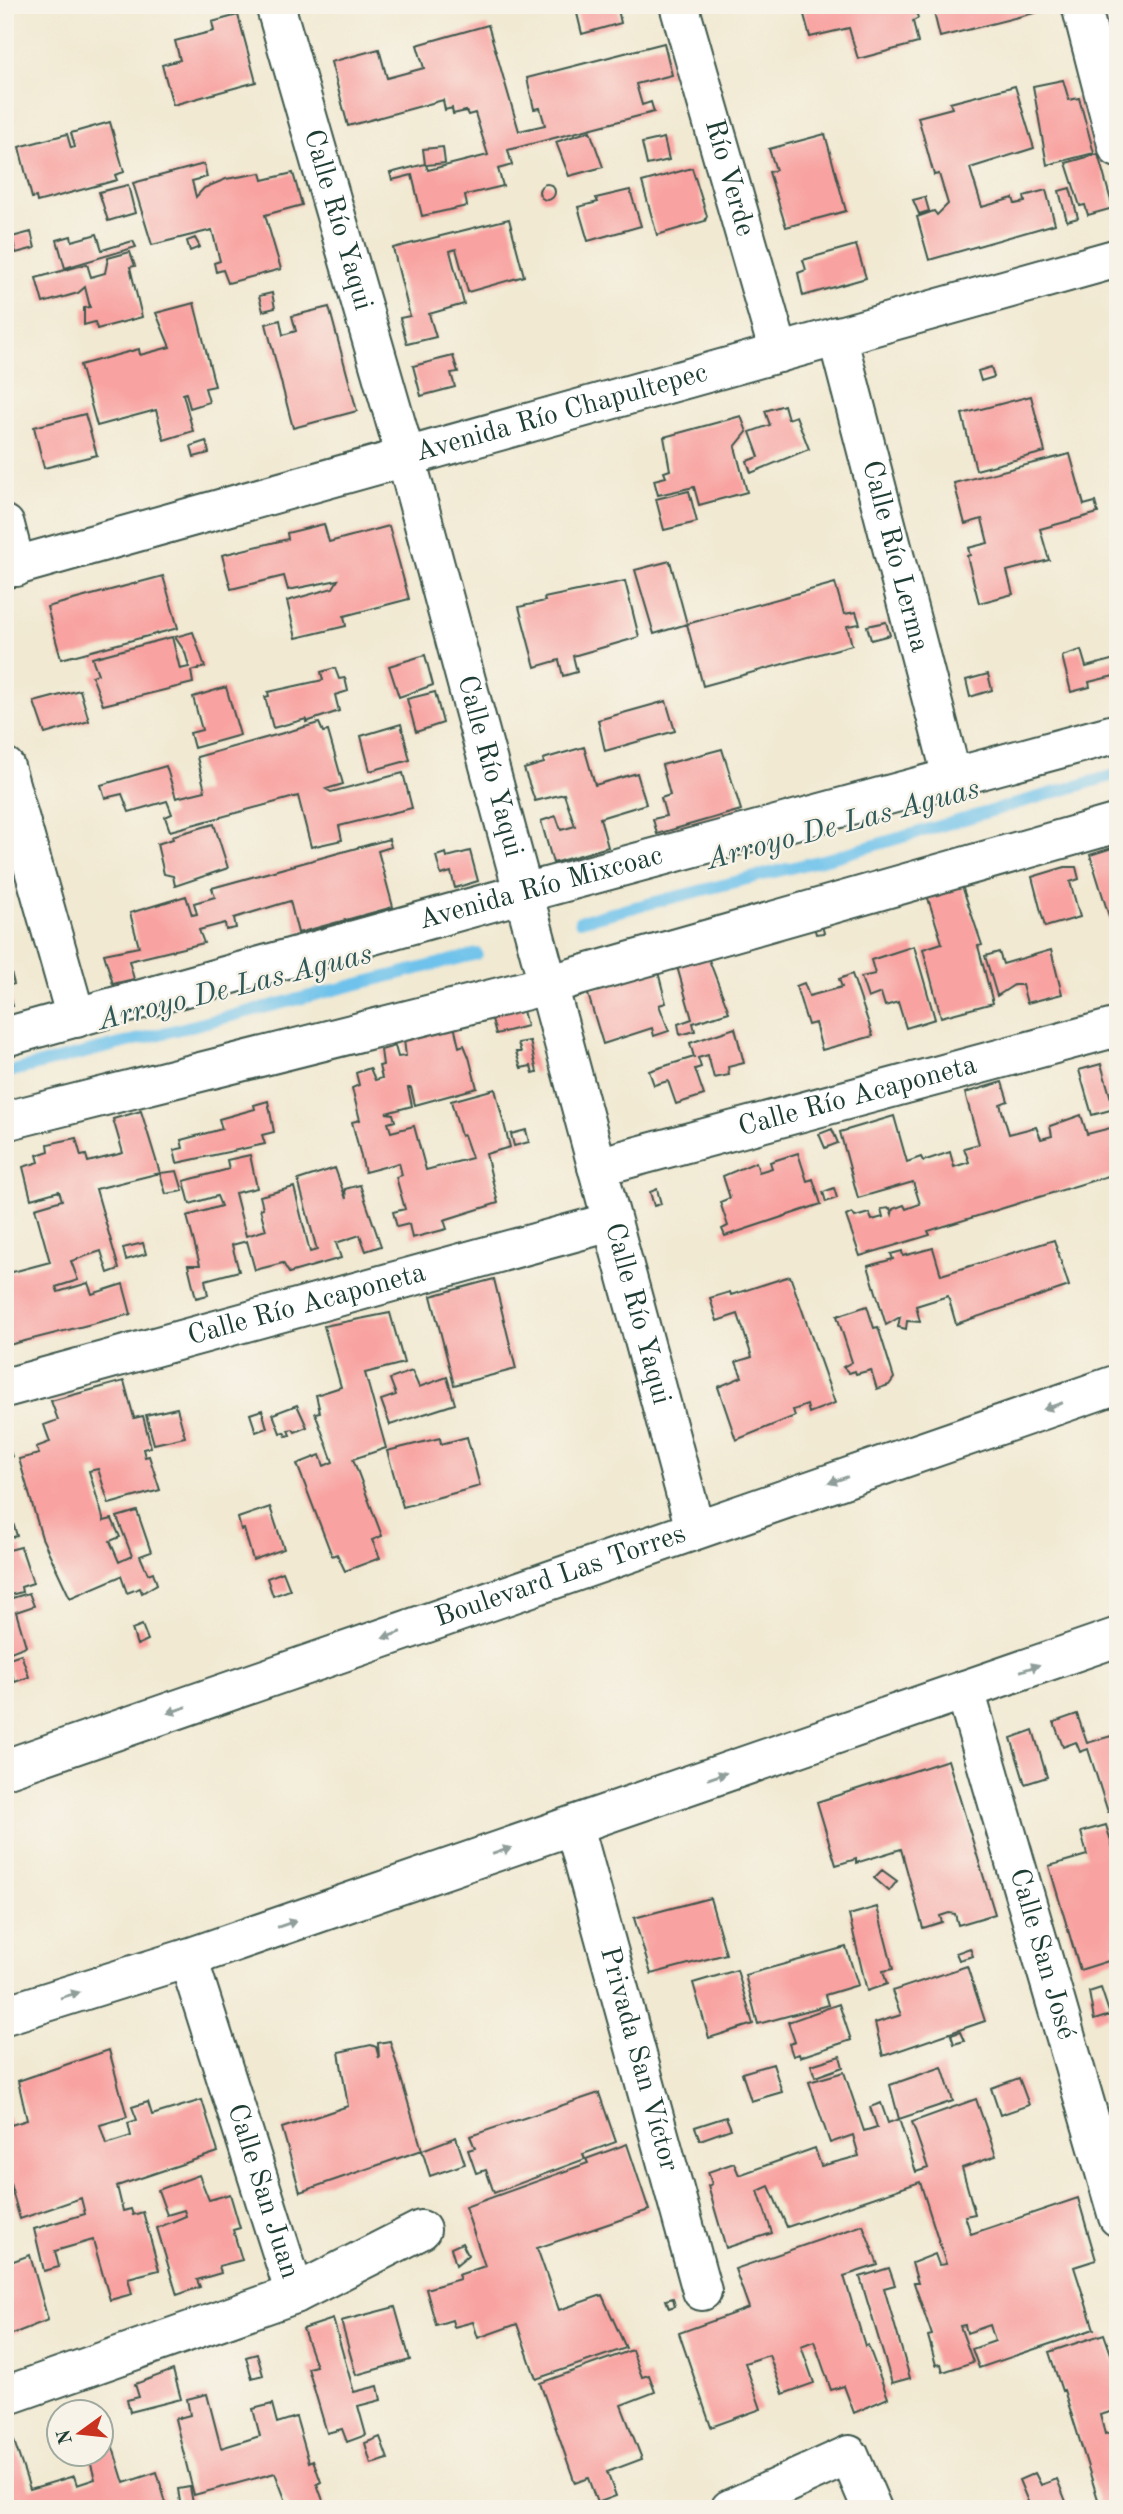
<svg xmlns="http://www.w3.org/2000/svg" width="1123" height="2514" viewBox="0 0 1123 2514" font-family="'Old Standard TT',serif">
<rect width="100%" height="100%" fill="#f7f3e8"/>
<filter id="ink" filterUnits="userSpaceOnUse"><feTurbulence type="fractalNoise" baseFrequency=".0143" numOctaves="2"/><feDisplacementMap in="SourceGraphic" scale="14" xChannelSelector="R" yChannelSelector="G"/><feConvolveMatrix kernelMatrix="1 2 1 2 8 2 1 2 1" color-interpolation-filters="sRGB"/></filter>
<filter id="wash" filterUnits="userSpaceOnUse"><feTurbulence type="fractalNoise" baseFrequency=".00686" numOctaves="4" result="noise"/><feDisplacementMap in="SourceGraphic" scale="28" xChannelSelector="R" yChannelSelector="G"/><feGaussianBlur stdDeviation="1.57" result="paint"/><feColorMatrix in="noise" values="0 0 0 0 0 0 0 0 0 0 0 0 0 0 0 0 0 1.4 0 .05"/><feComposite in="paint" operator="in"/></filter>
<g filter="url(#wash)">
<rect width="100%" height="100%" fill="#f1e9d2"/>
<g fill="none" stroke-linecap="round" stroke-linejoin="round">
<path stroke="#6ec2eb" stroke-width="12" d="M580,921L834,857L1118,774
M5,1073L477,954"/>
</g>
<g id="blocks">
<path fill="#f8a3a1" d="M575,5H617L621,23L582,34Z
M807,5H914L918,18L913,21L918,43L858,59L849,28L810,37L802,7Z
M932,5H1036L1038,12L940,37Z
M238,15L256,82L173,105L162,65L180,60L175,41L214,31L212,22Z
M488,25L519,131L545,125L540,108L534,109L527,78L664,43L672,75L636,84L642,105L651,102L654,112L508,150L512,165L498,169L503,186L465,195L467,206L422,216L412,175L392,180L390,173L425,164L423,149L443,147L445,163L426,165L428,170L488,155L475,113L468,115L466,111L453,114L452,108L445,110L443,100L348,126L331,62L379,49L387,78L424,68L417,45Z
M1063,80L1069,100L1079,98L1094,153L1047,165L1033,86Z
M1015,86L1034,148L970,168L982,207L1013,198L1015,204L1025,202L1024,196L1046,190L1055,224L929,260L917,217L934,211L937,215L948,204L939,174L934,175L918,117L952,108L950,103Z
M110,122L124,172L115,175L117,180L37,202L36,197L32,198L19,147L67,134L71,148L75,147L71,133Z
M590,131L603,167L569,176L556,142Z
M825,134L846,211L786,227L769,172L776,170L769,149Z
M664,138L669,160L647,165L642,143Z
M13,148L15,155L5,157V150Z
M1098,154L1113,208L1088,215L1085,205L1080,206L1066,163Z
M204,164L207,177L192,181L196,197L204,188L226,179L261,173L263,180L293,173L302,205L265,215L281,269L228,283L223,270L216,272L214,263L220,261L212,230L152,245L133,183Z
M692,168L707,216L705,221L657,235L642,182Z
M539 192a8 8 0 1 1 16 0a8 8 0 1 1-16 0Z
M128,185L135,213L108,221L99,192Z
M1070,188L1078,218L1067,221L1059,191Z
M630,190L641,226L588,241L578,207L598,202L596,198Z
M925,197L929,211L919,214L913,200Z
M509,219L524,276L468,292L456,249L450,251L464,304L429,314L436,337L407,344L400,318L410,316L393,248Z
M31,232L35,248L16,253L12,237Z
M97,234L102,250L133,241L136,247L65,268L57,240L71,236L72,241Z
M195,238L200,247L190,251L187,241Z
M856,245L866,278L803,296L798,273L806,270L803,260Z
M130,252L135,266L130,267L142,317L97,329L95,322L84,325V308L90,307L85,287L78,293L43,303L36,278L87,264L91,277L105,273L108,258Z
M272,293L275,308L263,311L259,296Z
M194,303L215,386L205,388L209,402L190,408L186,393L183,394L193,431L164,440L156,410L97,426L80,365L139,349L140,355L170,347L156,313Z
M329,307L357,411L293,428L266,324L280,320L283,335L296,331L292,316Z
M453,356L458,372L451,373L455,387L421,396L413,366Z
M991,367L994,377L981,381L978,371Z
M1031,396L1045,452L976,470L962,414Z
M784,405L788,419L796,416L809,449L751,473L747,461L759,457L750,432L770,425L765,411Z
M85,414L97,455L44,468L34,427Z
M741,416L747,432L735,447L747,492L699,505L694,487L658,495L654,480L666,477L664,472L670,470L664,437Z
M206,441L209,453L194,457L191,446Z
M1070,454L1084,505L1095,502L1098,513L1040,529L1049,560L1007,571L1013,594L979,603L967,556L970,555L968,548L988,543L982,519L965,524L954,483Z
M689,491L697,522L664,530L656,499Z
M324,524L329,542L389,526L409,599L344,616L346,626L296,638L287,601L333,588L338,580L288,590L284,576L231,589L222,555L288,539L287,533Z
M670,561L687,624L654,634L635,570Z
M163,576L178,628L61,659L47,607Z
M625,581L639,637L573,656L577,672L563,676L559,660L535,667L519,607L545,601L544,598Z
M835,583L844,614L856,612L860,624L847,626L852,645L703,686L687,624Z
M886,622L890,635L871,640L867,626Z
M193,632L205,667L191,671L193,683L103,705L92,676L98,674L92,658L172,637L180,669L189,667L185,652L175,637Z
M1081,650L1086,667L1118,658V675L1089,682L1090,687L1071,692L1062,656Z
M425,655L433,685L399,697L389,666Z
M335,668L339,679L345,678L348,691L335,695L339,711L306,722V719L273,728L265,697L269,696L268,692L323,680L321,672Z
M988,674L992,690L970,697L966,680Z
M226,687L240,735L194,748L190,733L202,730L193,697Z
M80,690L89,721L45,734L34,702Z
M435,692L443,723L416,732L407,699Z
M666,701L675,731L605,751L598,720Z
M319,723L323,732L328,731L343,784L326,789L331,792L403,773L412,808L339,826L342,840L311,847L298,796L170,831L165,817L172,814L167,801L129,812L122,794L105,798L101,785L166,766L176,798L205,791L197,757Z
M401,724L410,760L370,771L361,736Z
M584,747L595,785L637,773L646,804L600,818L608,847L553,863L541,821L556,816L561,830L575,826L564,794L535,801L524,769L544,763L543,759Z
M722,749L741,810L657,834L653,819L666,816L661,798L670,795L662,765Z
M214,824L228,868L175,886L173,876L164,874L157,844L173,839L172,836Z
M389,839L391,847L378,851L393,907L298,933L290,901L234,918L236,928L226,930L225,923L199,930L204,943L129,961L134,979L113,984L104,954L139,947L130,913L186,896L192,915L197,914L194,903L215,897L212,888Z
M1112,848L1118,866L1117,942L1090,855Z
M470,851L478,881L455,888L451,872L441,875L436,856L446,853L447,857Z
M1065,867H1076L1079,879L1070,882L1080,917L1045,927L1032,877Z
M962,886L982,945L978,946L993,1003L941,1017L923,949L942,943L927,895Z
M820,918L824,933L816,934L812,920Z
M914,946L935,1019L906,1028L898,1002L885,1006L881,993L868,998L861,977L875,974L871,960Z
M1051,950L1062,994L1027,1003L1022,985H1014L997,996L985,956L999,952L1003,964Z
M706,952L729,1012L693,1023L695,1031L680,1035L678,1024L692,1019L676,963Z
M6,953L14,984L7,986L13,1006L5,1008Z
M657,968L666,1003L659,1005L669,1031L654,1036L652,1028L603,1044L587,991Z
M852,974L873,1036L822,1050L815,1023L808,1025L796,986L804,983L809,996L842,987L839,979Z
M520,999L527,1026L496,1034L489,1008Z
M452,1017L459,1047L464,1045L469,1057L477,1088L415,1105L411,1088H408L412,1106L386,1113L393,1114L395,1121L388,1123L391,1132L414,1126L426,1170L472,1158L464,1135L461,1136L451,1101L495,1089L510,1147L486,1154L498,1203L444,1220L447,1229L412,1238L409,1224L397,1227L393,1212L405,1209L396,1177L402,1175L399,1163L365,1172L352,1122L360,1120L352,1088L359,1085L356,1073L370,1068L375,1080L382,1078L379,1066L383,1065L381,1050L395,1046L398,1057L406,1056L404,1040Z
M735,1028L744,1063L728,1067L729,1075L714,1078L708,1055L698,1058L701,1067L695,1069L704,1095L676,1104L668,1081L654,1085L649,1071L694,1057L690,1043Z
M530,1041L537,1072L533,1073L531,1066L521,1068L516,1052H521L518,1043Z
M1101,1064L1114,1109L1092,1115L1079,1070Z
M1002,1082L1008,1101L1000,1104L1009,1134L1036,1127L1041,1139L1052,1136L1050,1126L1081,1115L1087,1134L1118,1126V1173L928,1231L930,1235L860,1256L846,1216L852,1213L855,1217L869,1213L872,1220L883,1217L881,1209L890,1208L892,1214L893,1209L904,1205L906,1209L920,1204L913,1182L858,1198L840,1132L894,1116L907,1162L921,1157L923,1161L950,1152L954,1167L969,1162L964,1148L979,1144L965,1093Z
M268,1101L274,1132L262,1135L265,1144L177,1163L174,1150L183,1148L181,1140L222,1129L219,1119L255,1109L254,1105Z
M141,1111L160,1173L96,1189L119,1269L108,1273L101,1251L71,1261L78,1280L56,1287L58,1292L88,1283L92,1294L123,1284L131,1314L5,1346V1274L50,1262L35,1208L62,1200L59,1191L31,1199L23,1167L39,1162L37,1155L49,1151L48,1144L76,1138L81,1156L86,1155L88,1162L123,1153L113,1119Z
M832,1129L838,1143L825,1148L819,1134Z
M526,1130L529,1142L514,1146L511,1134Z
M798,1153L807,1181L813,1179L821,1204L725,1236L722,1229L728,1226L720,1202L730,1198L723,1176L756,1162L759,1172L772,1168L770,1162Z
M250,1155L257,1188L235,1193L246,1236L266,1230L260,1209L263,1208L260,1196L294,1187L310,1252L317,1250L298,1180L335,1168L346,1199L345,1189L360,1185L381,1246L366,1251L360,1235L336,1243L341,1258L289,1273L283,1263L255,1270L247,1241L232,1245L239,1271L205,1280L208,1295L196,1298L188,1265H200L187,1216L221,1206L217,1196L190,1204L184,1181L229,1169L227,1160Z
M177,1171L183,1191L166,1194L160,1173Z
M834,1188L837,1198L826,1202L823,1192Z
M657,1189L661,1204L654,1206L650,1192Z
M1054,1240L1069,1286L956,1324L948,1296L916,1306L920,1322L907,1321L906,1329L898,1327L900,1317L886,1325L868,1266L893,1259L891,1254L902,1251L903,1256L933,1248L941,1275Z
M143,1243L146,1254L126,1260L123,1248Z
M790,1276L835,1403L809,1413L807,1405L796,1409L793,1410L795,1416L736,1440L718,1387L742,1377L736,1362L752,1357L738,1314L717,1321L710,1298L730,1292L731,1295Z
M494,1279L516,1369L454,1385L431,1296Z
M867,1306L874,1328L878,1327L894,1378L889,1385L877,1389L871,1370L856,1374L855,1371L849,1373L843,1367L852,1362L837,1316Z
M390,1313L404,1363L365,1373L386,1448L353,1459L382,1536L372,1540L380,1558L345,1571L337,1554L332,1556L297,1464L320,1455L324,1466L333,1462L315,1413L320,1412L316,1395L341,1387L324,1326Z
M412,1371L419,1387L447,1377L455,1404L390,1425L381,1400L396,1395L390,1379Z
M124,1381L134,1418L143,1416L151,1447L143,1449L145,1457L149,1456L160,1490L109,1504L98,1469L89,1471L104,1521L112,1519L120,1537L110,1541L119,1562L132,1556L117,1517L137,1511L151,1552L140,1556L148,1574L153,1572L157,1584L142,1593L140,1588L127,1593L121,1576L70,1598L42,1538L19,1459L39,1454L36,1447L50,1442L44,1425L58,1420L51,1401Z
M297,1405L307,1427L295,1432L293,1429L288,1430L290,1435L286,1436L284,1432L280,1433L273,1414Z
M177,1408L185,1437L154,1444L146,1415Z
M262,1410L267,1428L256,1432L250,1414Z
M5,1436L12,1457L5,1460Z
M467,1437L480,1486L403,1507L387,1451L440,1438L441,1444Z
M5,1496L17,1536L5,1539Z
M270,1507L284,1549L253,1560L244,1529L241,1530L238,1518Z
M21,1547L33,1583L21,1587L22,1592L10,1595L5,1579V1551Z
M283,1572L290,1590L273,1596L267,1578Z
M29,1593L34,1606L16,1612L26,1646L8,1653L9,1657L5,1658V1611L12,1609L9,1599Z
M142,1625L148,1640L137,1645L132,1629Z
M21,1654L29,1677L15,1682L6,1659Z
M1077,1714L1087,1743L1118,1734V1809L1108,1812L1088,1749L1080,1752L1076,1742L1063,1747L1054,1722Z
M1033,1730L1047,1777L1025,1784L1011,1738Z
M948,1760L995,1914L958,1925L955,1914L949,1913L940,1916L942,1922L923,1928L901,1849L856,1863V1859L836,1865L817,1802Z
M1106,1825L1113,1848L1118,1847V1906L1113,1907L1118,1923V1946H1114L1118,1958L1080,1970L1049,1866L1087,1855L1081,1832Z
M882,1870L897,1881L889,1891L874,1878Z
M710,1898L726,1954L651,1974L634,1918Z
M877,1907L893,1969L883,1971L887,1984L867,1991L849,1915Z
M846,1947L858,1985L825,1995L828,2005L758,2024L745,1975Z
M970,1948L973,1956L959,1960L956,1953Z
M967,1966L985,2021L883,2056L875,2023L901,2015L892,1991Z
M737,1970L753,2024L709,2038L693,1983Z
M1101,1988L1110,2015L1094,2020L1089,1992Z
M839,2004L851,2040L800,2057L799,2054L793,2056L789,2044L795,2042L788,2022Z
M960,2032L964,2041L954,2044L951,2035Z
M390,2041L422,2150L300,2192L282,2128L348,2106L339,2052L371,2045L376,2047L379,2058L378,2043Z
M109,2050L127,2117L100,2125L106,2144L131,2136L128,2123L137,2120L132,2107L148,2102L152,2115L202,2100L218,2152L117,2186L123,2211L131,2209L133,2215L143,2212L159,2270L128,2278L132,2294L110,2300L93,2240L55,2251L59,2267L44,2271L34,2229L85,2214L81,2198L20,2219L5,2166V2118L9,2117L11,2125L27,2120L18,2081Z
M840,2056L843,2067L815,2077L811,2065Z
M773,2064L782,2092L751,2101L742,2073Z
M942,2067L953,2101L899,2119L890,2085Z
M844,2072L864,2131L877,2127L870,2107L881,2103L888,2123L899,2119L916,2172L928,2168L912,2122L976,2099L996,2156L962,2168L975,2214L965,2216L971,2234L1078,2198L1096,2260L1074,2267L1094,2329L979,2368L972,2349L995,2341L990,2325L967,2333L965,2325L960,2326L973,2362L943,2372L941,2364L936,2365L928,2336L932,2335L914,2283H918L912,2263L935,2254L939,2265L946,2264L920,2182L787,2227L769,2186L758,2191L772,2233L726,2248L708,2186L712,2184L708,2172L734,2163L739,2175L815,2148L821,2166L859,2156L853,2135L830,2143L809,2082Z
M1019,2078L1029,2105L1000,2115L991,2088Z
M599,2093L616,2142L583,2154L585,2159L494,2193L486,2170L476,2173L468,2150L475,2148L470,2136Z
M726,2117L731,2129L700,2140L695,2127Z
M456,2137L465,2164L430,2176L422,2150Z
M627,2144L649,2210L537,2248L559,2310L602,2295L626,2348L536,2379L517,2324L478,2338L473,2322L454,2327L452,2320L436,2325L426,2289L460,2279L458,2275L485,2266L465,2207L588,2163L586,2159Z
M199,2175L209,2200L230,2194L240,2228L233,2230L242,2260L219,2266L221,2273L197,2280L200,2287L177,2295L157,2228L186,2216L184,2210L167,2215L158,2190Z
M863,2225L878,2265L844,2276L865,2346L868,2345L888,2398L854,2413L844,2386L831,2390L814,2341L801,2346L814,2383L783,2394L769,2355L745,2363L761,2409L711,2427L679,2333L749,2308L735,2269Z
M462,2243L468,2255L456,2265L451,2248Z
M30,2255L48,2320L5,2337V2264Z
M889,2268L895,2285L884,2288L910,2378L892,2383L860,2277Z
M673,2298L675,2306L669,2308L666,2300Z
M395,2307L410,2360L356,2375L341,2321Z
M333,2319L354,2392L378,2386L381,2400L358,2406L366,2435L347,2442L342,2429L327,2433L308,2368L316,2366L303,2329Z
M1104,2334L1118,2374V2410L1100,2415L1105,2434L1118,2430V2509H1101L1064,2390L1062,2391L1049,2352Z
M632,2350L642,2377L649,2375L655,2392L621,2405L642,2459L607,2472L616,2496L597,2503L588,2478L575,2483L540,2383Z
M257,2354L263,2375L252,2378L246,2357Z
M173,2370L181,2399L130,2412L127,2400L139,2397L135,2384Z
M207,2394L221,2448L260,2436L253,2409L272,2404L277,2423L296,2417L309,2462L313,2460L321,2482L317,2484L326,2509H289L275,2473L194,2495L175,2419L190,2415L187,2399Z
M10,2429L30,2489L74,2476L77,2485L95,2479L88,2454H102V2440L110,2438L124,2483L157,2472L166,2503L149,2509H5V2431Z
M380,2437L388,2459L371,2464L365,2443Z
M1035,2473L1041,2485L1057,2479L1069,2509H1031L1019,2480Z
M190,2487L193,2503L187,2509H181L178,2489Z"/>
</g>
</g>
<g filter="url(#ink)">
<use href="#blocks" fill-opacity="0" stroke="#3e574c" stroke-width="2"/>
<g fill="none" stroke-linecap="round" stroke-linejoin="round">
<g stroke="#3e574c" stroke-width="42">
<g id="minor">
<path id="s1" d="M275,5L406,458L695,1529"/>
<path id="s2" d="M679,5L779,353"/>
<path d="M1081,5L1118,148"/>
<path id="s3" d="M837,336L952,777"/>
<path d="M5,525L16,567"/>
<path id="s4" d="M5,569L1118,258"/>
<path d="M5,767L76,1018"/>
<path id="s5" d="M5,1037L524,893L1118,733"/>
<path d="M5,1121L547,985L1118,823"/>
<path id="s6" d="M597,1167L1118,1027"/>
<path id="s7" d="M5,1388L611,1222"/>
<path id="s8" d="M965,1690L1118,2217"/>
<path id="s9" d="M574,1826L702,2291"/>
<path id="s10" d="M188,1958L295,2294"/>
<path d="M5,2396L295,2294L421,2230"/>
<path d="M730,2509L849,2455L872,2509"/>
</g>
</g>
<g stroke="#3e574c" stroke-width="42">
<g id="primary">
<path id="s11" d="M5,1769L1118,1384"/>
<path d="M5,2015L188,1958L1118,1637"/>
</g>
</g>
<use href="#minor" stroke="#fff" stroke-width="38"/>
<use href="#primary" stroke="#fff" stroke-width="38"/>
</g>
<defs><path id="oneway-solid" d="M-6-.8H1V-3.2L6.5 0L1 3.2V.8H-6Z" transform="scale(1.75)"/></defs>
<g fill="#8f9e9a">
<use href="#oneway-solid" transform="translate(1053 1406) rotate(161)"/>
<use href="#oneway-solid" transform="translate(838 1480) rotate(161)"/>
<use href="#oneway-solid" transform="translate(392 1635) rotate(161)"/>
<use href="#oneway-solid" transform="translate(1030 1668) rotate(-19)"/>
<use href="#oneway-solid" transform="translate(177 1710) rotate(161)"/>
<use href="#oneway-solid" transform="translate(717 1776) rotate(-19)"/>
<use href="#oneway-solid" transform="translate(502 1851) rotate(-19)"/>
<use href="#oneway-solid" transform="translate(287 1924) rotate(-19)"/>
<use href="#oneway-solid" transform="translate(70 1995) rotate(-17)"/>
</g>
</g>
<g text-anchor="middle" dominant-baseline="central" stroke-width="5" stroke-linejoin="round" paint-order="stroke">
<g font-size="28" fill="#1f3d34" stroke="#f7f3e8">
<text stroke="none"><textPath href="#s2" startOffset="180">Río Verde</textPath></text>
<text stroke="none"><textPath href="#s1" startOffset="224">Calle Río Yaqui</textPath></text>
<text stroke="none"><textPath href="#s4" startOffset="578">Avenida Río Chapultepec</textPath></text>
<text stroke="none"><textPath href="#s3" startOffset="228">Calle Río Lerma</textPath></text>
<text stroke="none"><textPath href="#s1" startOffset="791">Calle Río Yaqui</textPath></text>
<text stroke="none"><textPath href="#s5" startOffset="556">Avenida Río Mixcoac</textPath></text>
<text stroke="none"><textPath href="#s6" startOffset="270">Calle Río Acaponeta</textPath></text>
<text stroke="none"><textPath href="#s7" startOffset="313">Calle Río Acaponeta</textPath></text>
<text stroke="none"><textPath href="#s1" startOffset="1358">Calle Río Yaqui</textPath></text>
<text stroke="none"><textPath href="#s11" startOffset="588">Boulevard Las Torres</textPath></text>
<text stroke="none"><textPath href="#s8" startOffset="275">Calle San José</textPath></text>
<text stroke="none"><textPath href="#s9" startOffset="242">Privada San Víctor</textPath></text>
<text stroke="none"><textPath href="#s10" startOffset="245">Calle San Juan</textPath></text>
</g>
<g font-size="30" font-style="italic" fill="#2f5859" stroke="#f7f3e8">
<text transform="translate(843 825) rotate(-15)">Arroyo De Las Aguas</text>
<text transform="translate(235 988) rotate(-14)">Arroyo De Las Aguas</text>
</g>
</g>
<rect width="1123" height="2514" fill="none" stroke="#f7f3e8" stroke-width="28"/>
<g transform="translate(80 2433) rotate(255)"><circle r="33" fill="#f7f3e8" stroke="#a1aaa0" stroke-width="2"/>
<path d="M0-5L12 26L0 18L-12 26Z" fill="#c8321e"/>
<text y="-10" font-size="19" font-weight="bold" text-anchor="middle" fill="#1f3d34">N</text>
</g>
</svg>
